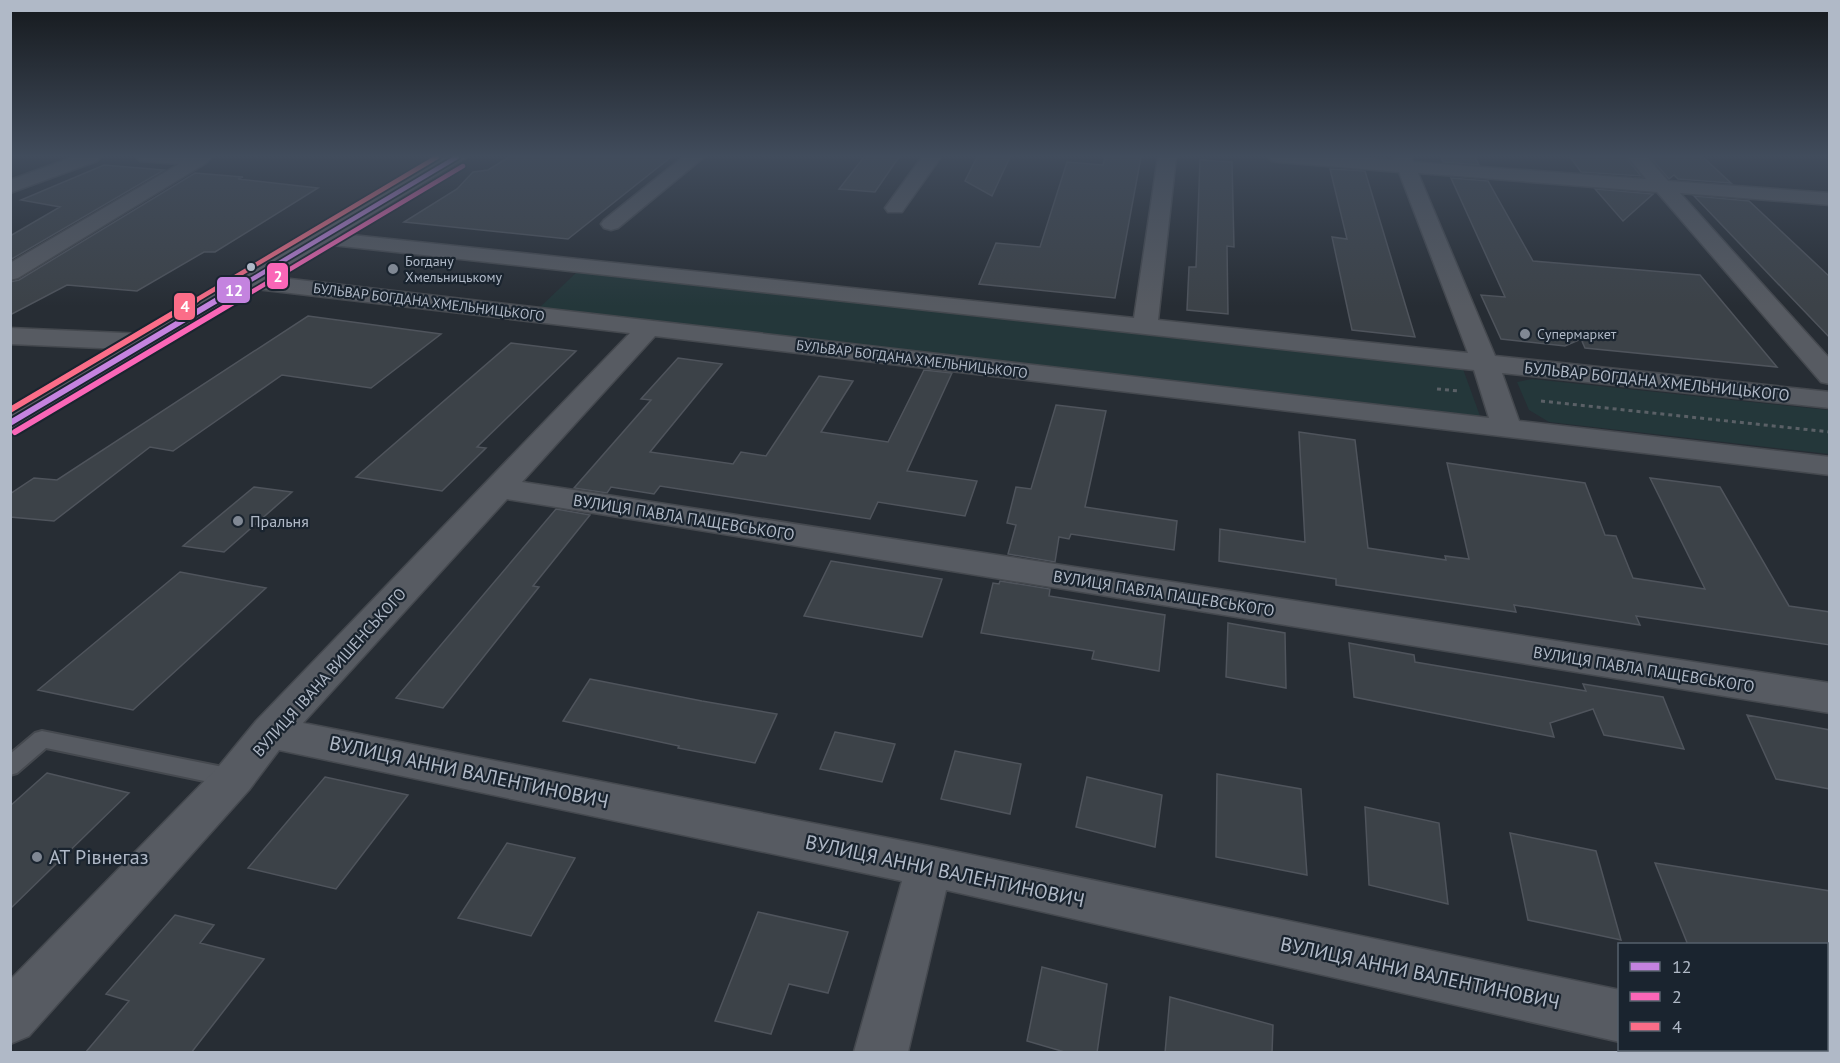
<svg xmlns="http://www.w3.org/2000/svg" width="1840" height="1063" viewBox="0 0 1840 1063" font-family="'PT Sans',sans-serif">
<rect width="100%" height="100%" fill="#272d34"/>
<path fill="#24373a" d="M577,272L1463,369L1480,416L539,308Z
M1532,379L1829,410V454L1549,422L1529,410L1517,382Z"/>
<path fill="#3c4248" stroke="#4f545c" stroke-width="1.5" d="M509,157H671L568,239L404,222L457,189L473,172L488,170Z
M864,157H899L875,192L839,189Z
M977,157H1010L992,196L965,181Z
M1105,157H1141L1115,298L979,284L996,243L1040,247L1067,162L1103,165Z
M1441,157H1475L1479,165L1443,162Z
M1570,157H1626L1641,176L1581,172Z
M1650,157H1703L1731,183L1678,179L1674,175L1669,179Z
M1200,160L1232,162L1234,247L1227,246L1228,314L1187,310L1189,267H1196Z
M104,165L164,170L10,260V236L60,207L21,200Z
M1330,169L1365,171L1415,337L1352,330L1332,237L1347,239Z
M195,173L243,177L238,179L318,188L215,252H204L137,291L67,285L10,315V282L19,280Z
M1451,178L1488,181L1533,261L1700,275L1777,367L1585,348L1581,339L1565,346L1501,339L1481,295L1505,297Z
M1595,189L1653,194L1623,221Z
M1694,196L1749,201L1830,277V338Z
M308,316L441,334L371,388L282,375L173,451L150,447L54,521L10,517V494L34,478L57,480Z
M511,343L576,351L477,447L486,448L442,491L356,477Z
M678,358L722,364L650,452L733,464L741,452L766,456L819,376L853,381L821,432L888,442L924,370L952,373L907,471L977,481L965,516L878,502L870,519L660,486L654,494L611,487L607,493L574,488L651,400L641,399Z
M1056,405L1106,411L1085,507L1177,521L1174,550L1071,534L1069,539L1059,537L1055,562L1008,554L1016,525L1007,523L1016,487L1031,489Z
M1299,432L1355,440L1368,548L1446,560L1445,556L1469,559L1447,463L1585,483L1605,535L1616,536L1633,578L1705,589L1650,478L1720,487L1789,606L1830,612V645L1636,616L1640,625L1514,605L1516,612L1336,585V579L1219,561L1220,529L1305,542Z
M254,487L292,492L224,552L183,546Z
M556,509L590,515L533,586L539,587L443,708L396,698Z
M831,561L942,579L922,637L804,616Z
M180,572L266,588L133,710L38,690Z
M1000,581L1050,589L1049,596L1165,615L1159,671L1092,659L1094,651L981,633L993,583L999,584Z
M1228,623L1285,633L1286,688L1226,677Z
M1349,643L1414,655L1415,662L1586,691L1583,684L1663,697L1684,749L1604,735L1593,709L1550,723L1554,737L1354,697Z
M590,679L702,701L777,714L755,763L678,748L679,746L563,721Z
M1747,715L1830,730V789L1776,779Z
M835,732L895,744L882,782L820,769Z
M955,751L1021,764L1010,814L941,799Z
M47,773L129,793L10,909V806Z
M1217,774L1301,789L1307,875L1216,857Z
M325,777L408,795L336,889L248,868Z
M1087,777L1162,795L1155,847L1076,827Z
M1365,807L1439,823L1448,904L1369,885Z
M1510,833L1596,851L1621,940L1528,920Z
M507,843L575,858L531,936L458,918Z
M1655,863L1830,891V945H1688Z
M758,912L848,932L828,993L789,984L771,1034L715,1021Z
M175,915L214,925L200,943L264,959L191,1053H85L129,1001L106,994Z
M1042,967L1107,984L1097,1053H1068L1027,1041Z
M1170,997L1273,1025L1272,1053H1165Z"/>
<g fill="none" stroke-linecap="round" stroke-linejoin="round">
<g stroke="#45494f" stroke-width="4">
<path id="service" d="M42,731L233,769L241,772L244,778L241,784L233,787L46,748L17,773L10,775V754L35,733Z"/>
</g>
<g stroke="#45494f" stroke-width="3">
<path id="minor" d="M73,157H100L97,161L10,193V180Z
M137,157H212L206,163L18,278L10,280V263L179,164L140,161Z
M683,157H704L618,228L611,230L604,228L601,224L604,220Z
M922,157H941L902,212H888L885,208Z
M1158,157H1176L1158,320L1468,353L1399,172L1278,162L1272,161L1269,157H1355L1394,160L1393,157H1411L1413,162L1646,179L1628,157H1647L1668,181L1830,193V205L1680,193L1830,359V384L1821,382L1657,192L1418,173L1495,356L1830,392V408L1502,373L1519,421L1830,457V475L655,336L522,482L1830,683V713L507,499L303,723L929,846L1620,990V1042L946,890L908,1052H854L902,881L279,750L249,790L29,1036L10,1044V980L219,766L256,721L630,333L248,288L240,286L236,281L240,276L248,274L1489,418L1474,370L323,244L315,243L312,238L315,233L323,232L1134,318Z
M10,328L145,334L154,337L158,342L154,347L145,350L10,344Z
M1746,1050H1813L1814,1052H1747Z"/>
</g>
<g stroke="#444951" stroke-width="3">
<path id="primary" d="M444,157H467L20,429L10,431V411Z"/>
</g>
<path stroke="#5a6066" stroke-width="3" stroke-dasharray="4 4" stroke-linecap="butt" d="M1437,389L1459,391
M1541,401L1830,432"/>
<use href="#service" fill="#575b62" fill-rule="evenodd"/>
<use href="#minor" fill="#575b62" fill-rule="evenodd"/>
<use href="#primary" fill="#595e65" fill-rule="evenodd"/>
<g stroke="#1a242f" stroke-width="8">
<path id="bus-1-far1" d="M214,302L457,157"/>
</g>
<g stroke="#1a242f" stroke-width="10">
<path id="bus-1" d="M10,423L217,300"/>
</g>
<g stroke="#1a242f" stroke-width="8">
<path id="bus-2-far1" d="M235,302L463,166"/>
</g>
<g stroke="#1a242f" stroke-width="10">
<path id="bus-2" d="M15,432L237,300"/>
</g>
<g stroke="#1a242f" stroke-width="8">
<path id="bus-3-far1" d="M193,302L437,157"/>
</g>
<g stroke="#1a242f" stroke-width="10">
<path id="bus-3" d="M10,410L196,300"/>
</g>
<use href="#bus-1-far1" stroke="#c483df" stroke-width="4.5"/>
<use href="#bus-1" stroke="#c483df" stroke-width="6"/>
<use href="#bus-2-far1" stroke="#fa66b7" stroke-width="4.5"/>
<use href="#bus-2" stroke="#fa66b7" stroke-width="6"/>
<use href="#bus-3-far1" stroke="#fb6d88" stroke-width="4.5"/>
<use href="#bus-3" stroke="#fb6d88" stroke-width="6"/>
</g>
<linearGradient id="sky" x2="0" y2="1"><stop stop-color="#15191d"/><stop offset="0.51" stop-color="#414c5c"/><stop offset="1" stop-color="#414c5c" stop-opacity="0"/></linearGradient>
<rect width="1840" height="306" fill="url(#sky)"/>
<circle fill="#b0b9c7" stroke="#1a242f" stroke-width="2" cx="251" cy="267" r="5"/>
<g fill="#808894" stroke="#1a242f" stroke-width="2">
<circle cx="393" cy="269" r="6"/>
<circle cx="1525" cy="334" r="6"/>
<circle cx="238" cy="521" r="6"/>
<circle cx="37" cy="857" r="6"/>
</g>
<g text-anchor="middle" dominant-baseline="central" stroke-width="4.5" stroke-linejoin="round" paint-order="stroke">
<g font-size="14" fill="#b0b9c7" stroke="#1a242f" text-anchor="start">
<text x="405" y="261">Богдану<tspan x="405" dy="16">Хмельницькому</tspan></text>
<text x="1537" y="334">Супермаркет</text>
</g>
<g font-size="14" fill="#b0b9c7" stroke="#1a242f">
<text transform="translate(429 302) rotate(7)">БУЛЬВАР БОГДАНА ХМЕЛЬНИЦЬКОГО</text>
<text transform="translate(912 359) rotate(7)">БУЛЬВАР БОГДАНА ХМЕЛЬНИЦЬКОГО</text>
</g>
<g font-size="16" fill="#b0b9c7" stroke="#1a242f">
<text transform="translate(1657 381) rotate(6)">БУЛЬВАР БОГДАНА ХМЕЛЬНИЦЬКОГО</text>
<text transform="translate(684 517) rotate(9)">ВУЛИЦЯ ПАВЛА ПАЩЕВСЬКОГО</text>
<text transform="translate(1164 593) rotate(9)">ВУЛИЦЯ ПАВЛА ПАЩЕВСЬКОГО</text>
<text transform="translate(1644 669) rotate(9)">ВУЛИЦЯ ПАВЛА ПАЩЕВСЬКОГО</text>
<text transform="translate(329 672) rotate(-48)">ВУЛИЦЯ ІВАНА ВИШЕНСЬКОГО</text>
</g>
<g font-size="16" fill="#b0b9c7" stroke="#1a242f" text-anchor="start">
<text x="250" y="521">Пральня</text>
</g>
<g font-size="20" fill="#b0b9c7" stroke="#1a242f">
<text transform="translate(469 772) rotate(12)">ВУЛИЦЯ АННИ ВАЛЕНТИНОВИЧ</text>
<text transform="translate(945 871) rotate(12)">ВУЛИЦЯ АННИ ВАЛЕНТИНОВИЧ</text>
<text transform="translate(1420 973) rotate(12)">ВУЛИЦЯ АННИ ВАЛЕНТИНОВИЧ</text>
</g>
<g font-size="20" fill="#b0b9c7" stroke="#1a242f" text-anchor="start">
<text x="49" y="857">АТ Рівнегаз</text>
</g>
</g>
<g stroke="#1a242f" stroke-width="2">
<rect x="266" y="262" width="23" height="28" rx="6" fill="#fa66b7"/>
<rect x="216" y="276" width="35" height="28" rx="6" fill="#c483df"/>
<rect x="173" y="292" width="23" height="29" rx="6" fill="#fb6d88"/>
</g>
<g font-size="16" text-anchor="middle" font-weight="bold" fill="#fff">
<text x="278" y="282">2</text>
<text x="234" y="296">12</text>
<text x="185" y="312">4</text>
</g>
<rect width="1840" height="1063" fill="none" stroke="#b0b9c7" stroke-width="24"/>
<rect x="1618" y="943" width="210" height="108" fill="#1a242f" stroke="#56606c" stroke-width="1.5"/>
<rect x="1630" y="962" width="30" height="9" fill="#c483df" stroke="#56606c" stroke-width="1.5"/>
<text x="1672" y="973" font-size="18" fill="#b0b9c7">12</text>
<rect x="1630" y="992" width="30" height="9" fill="#fa66b7" stroke="#56606c" stroke-width="1.5"/>
<text x="1672" y="1003" font-size="18" fill="#b0b9c7">2</text>
<rect x="1630" y="1022" width="30" height="9" fill="#fb6d88" stroke="#56606c" stroke-width="1.5"/>
<text x="1672" y="1033" font-size="18" fill="#b0b9c7">4</text>
</svg>
